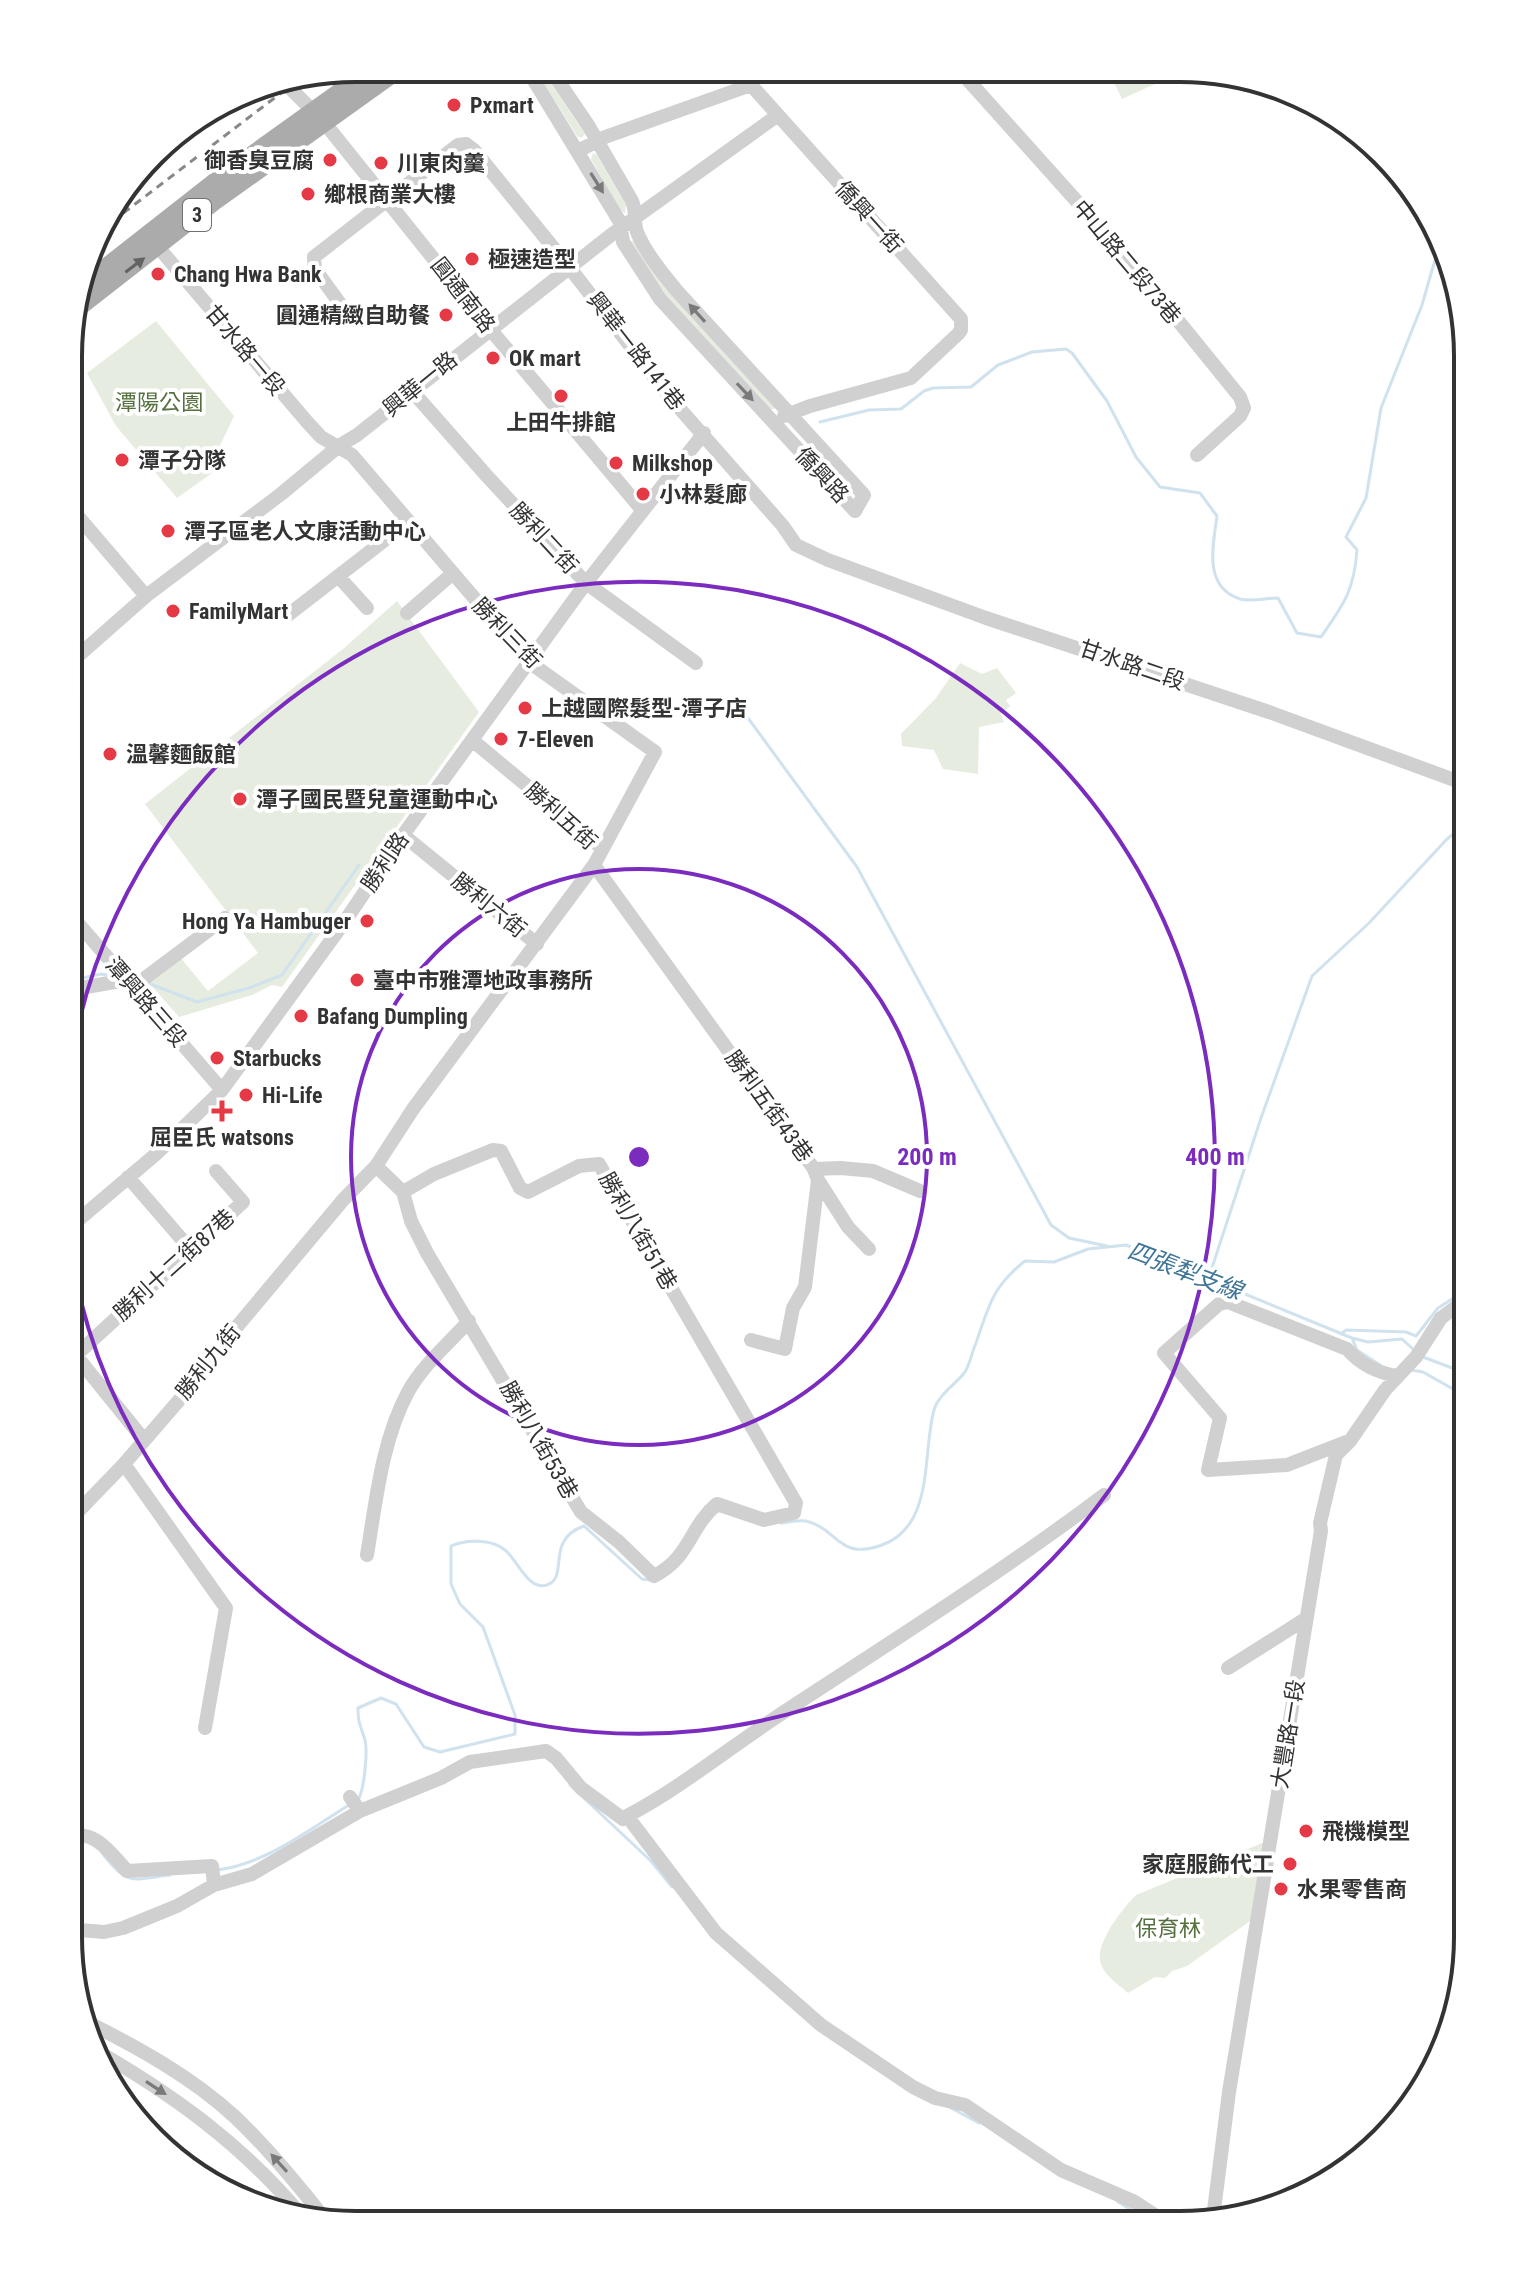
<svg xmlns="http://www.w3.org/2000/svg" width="1536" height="2293" viewBox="0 0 1536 2293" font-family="'Roboto Condensed','Noto Sans TC',sans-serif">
<rect width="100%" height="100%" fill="#fff"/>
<path fill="#e6ecdf" d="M535,69H541L582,129L585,134L581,138L577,136Z
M1108,70H1164L1168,78L1122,99Z
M593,153L597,155L626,205L625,213L619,209L591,159Z
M634,240L775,407L774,409H770L666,295L630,242Z
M156,321L234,416L215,456L222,466L177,498L116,426L87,373Z
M397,601L479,712L282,987L272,985L252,995L179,1017L149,983L180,957L208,991L258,953L145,804L343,649Z
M960,663L982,674L997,668L1016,693L1006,700L1010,706L1001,714L1004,722L979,727L978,774L943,769L934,750L902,746L901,734L936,698Z
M1272,1839L1257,1916L1187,1966L1172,1971L1165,1978L1155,1977L1128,1993C1118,1984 1102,1974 1100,1960C1097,1941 1123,1908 1136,1895Z"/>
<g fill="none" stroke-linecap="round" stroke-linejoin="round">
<path stroke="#cfe2ee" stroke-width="3" d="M820,422L869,410L901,409L924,391L933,388L971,387L998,365L1032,352L1066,349L1072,353L1107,401L1136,457L1160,487L1200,493L1217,516C1213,546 1203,587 1240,599C1250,602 1267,598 1278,598L1297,633L1321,637C1344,604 1354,591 1357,550L1346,537L1366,498L1381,408L1422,305L1441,239
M748,718L857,867L1051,1225L1069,1238L1107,1246
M69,981L101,974L113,976
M148,983L197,1002L249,988L282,975L359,865
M1208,1280L1261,1118L1312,976L1369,923L1447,839L1468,822
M1341,1334L1346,1330L1406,1332L1416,1336L1438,1308L1468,1289
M1352,1338L1357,1350L1380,1365
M1423,1357L1468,1374
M1411,1370L1423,1372L1460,1393L1468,1392
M781,1523C789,1522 798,1520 806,1521C839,1529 838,1561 882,1545C935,1526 922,1453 934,1410C938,1395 956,1384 965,1372C970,1364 972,1352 976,1343C989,1306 992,1287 1025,1261L1054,1262L1088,1249L1126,1245L1352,1338L1368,1342L1402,1339L1414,1350
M570,1785L651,1861L672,1887
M359,1798C364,1788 368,1752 365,1740C361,1726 358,1725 358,1708L381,1698L396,1704L424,1747L440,1752L515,1734V1715L483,1627L460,1604L451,1584V1546C466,1539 492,1539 505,1550C517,1559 528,1591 547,1585C570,1577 544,1540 584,1526L642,1579L650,1580
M102,1853C128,1886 130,1880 170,1875
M217,1870C265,1864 309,1830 349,1805
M951,2108L979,2123
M1118,2202L1156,2225"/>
<path stroke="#d0d0d0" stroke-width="14" d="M527,69L620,222L623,242L660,299L855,511L864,495L677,291C663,274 645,252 637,232C633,222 637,212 632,201L588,125L550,69
M959,70L1124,254L1240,397L1244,408L1240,416L1197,455
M282,80L323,121L490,329L643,511
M578,151L605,137L751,85L961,319V330L958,334L911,378L810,406L784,416
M341,305L315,269L314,257L458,145L466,144L474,150L569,267L673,401L783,526L796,545L828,560L986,618L1269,712L1468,785
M412,391L486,475L586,583L696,663
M70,507L146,596
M338,576L367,608
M407,613L452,574
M288,615L408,522
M70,663L146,596L281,494L339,446L357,435L611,235L778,115
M472,740L602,848
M403,835L537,944
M594,865L814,1169L818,1180L805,1287L793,1308L785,1349L751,1340
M70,914L222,1090
M69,990L126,980L137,984L225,918
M376,1166L403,1192L411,1221L427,1253L581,1512L619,1542L654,1576C691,1557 689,1527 717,1504L764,1520L794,1513L796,1503L599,1164L579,1166L528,1192L520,1188L501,1151L493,1150L434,1174L403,1192
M814,1169L841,1168L873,1171L920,1191
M128,1177L191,1250
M818,1180L848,1227L869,1249
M69,1228L156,1154L222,1090L343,924L403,835L586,583L704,433
M69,1347L144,1440
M76,1355L243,1202L216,1171
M1346,1442L1287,1465L1208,1470L1220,1418L1164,1353L1219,1304L1228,1302L1347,1349C1361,1365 1377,1373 1398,1376
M124,1464L226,1608L205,1728
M69,1521L124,1464L181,1398L209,1360L343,1200L376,1166L413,1109L594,865L655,752L529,662L352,455L321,437L308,423L158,247
M367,1555C376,1501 382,1440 408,1392C422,1366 449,1343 469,1321
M1228,1668L1307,1618
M350,1797L360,1811
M627,1816C680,1788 725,1751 775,1718C886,1645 998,1575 1104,1495
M68,1836C96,1830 110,1852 127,1871L212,1866L214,1885
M68,1929L104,1932L123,1928L177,1906L214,1885L252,1874L360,1811L441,1778L470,1762L546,1751L556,1758L581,1788L623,1819L627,1816L716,1933L821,2025L913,2087L935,2098L965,2105L1061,2170L1135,2202L1170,2225
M85,2021C137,2047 192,2077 235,2117C269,2149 299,2186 328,2223
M90,2047C171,2093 242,2144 302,2216
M1213,2218L1229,2092L1321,1531L1320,1523L1336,1455L1350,1441L1385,1390L1416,1357L1441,1318L1468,1298"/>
<path stroke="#ababab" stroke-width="18" d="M82,286L217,180L373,68
M73,312L215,201L401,68"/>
<path stroke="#888" stroke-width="3" stroke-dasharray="8 6" stroke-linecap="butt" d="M101,230L302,77"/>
</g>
<defs><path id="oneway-solid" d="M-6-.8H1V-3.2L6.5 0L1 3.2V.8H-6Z" transform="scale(2)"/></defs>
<g fill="#7a7a7a">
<use href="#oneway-solid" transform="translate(597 183) rotate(58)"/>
<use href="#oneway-solid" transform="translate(697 313) rotate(-132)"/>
<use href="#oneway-solid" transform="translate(745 392) rotate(47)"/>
<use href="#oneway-solid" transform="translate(156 2088) rotate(33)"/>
<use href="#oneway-solid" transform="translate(279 2163) rotate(-132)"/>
</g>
<use fill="#636363" href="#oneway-solid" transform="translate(135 265) rotate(-37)"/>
<g fill="none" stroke="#7b2cbf" stroke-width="4">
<circle cx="639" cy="1157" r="288"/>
<path d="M70 1067A576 576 0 1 1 69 1242"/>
</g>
<g fill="#e63946" stroke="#fff" stroke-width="3">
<circle cx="454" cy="105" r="8"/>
<circle cx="330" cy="160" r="8"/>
<circle cx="381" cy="163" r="8"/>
<circle cx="308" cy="194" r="8"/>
<circle cx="472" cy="259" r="8"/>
<circle cx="158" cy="274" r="8"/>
<circle cx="446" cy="315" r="8"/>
<circle cx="493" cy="358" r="8"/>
<circle cx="561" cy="396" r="8"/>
<circle cx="122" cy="460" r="8"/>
<circle cx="616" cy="463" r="8"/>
<circle cx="643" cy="494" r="8"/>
<circle cx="168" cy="531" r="8"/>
<circle cx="173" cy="611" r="8"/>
<circle cx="525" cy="708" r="8"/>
<circle cx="501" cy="739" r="8"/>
<circle cx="110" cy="754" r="8"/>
<circle cx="240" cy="799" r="8"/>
<circle cx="367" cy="921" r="8"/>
<circle cx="357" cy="980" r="8"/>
<circle cx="301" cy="1016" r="8"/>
<circle cx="217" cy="1058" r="8"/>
<circle cx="246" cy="1095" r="8"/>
<path d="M218 1099h8v8h8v8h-8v8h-8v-8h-8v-8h8z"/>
<circle cx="1306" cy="1831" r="8"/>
<circle cx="1290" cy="1864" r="8"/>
<circle cx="1281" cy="1889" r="8"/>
</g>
<g text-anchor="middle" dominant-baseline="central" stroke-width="8" stroke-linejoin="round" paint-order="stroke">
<rect fill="#fff" stroke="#707070" stroke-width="2" x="183" y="199" width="28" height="32" rx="6"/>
<g font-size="20" font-weight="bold" fill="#333">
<text x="197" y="215">3</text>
</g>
<g font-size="22" font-weight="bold" fill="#333" stroke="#fff" text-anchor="start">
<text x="470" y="105">Pxmart</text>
<text x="314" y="160" text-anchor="end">御香臭豆腐</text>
<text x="397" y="163">川東肉羹</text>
<text x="324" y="194">鄉根商業大樓</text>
<text x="488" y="259">極速造型</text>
<text x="174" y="274">Chang Hwa Bank</text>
<text x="430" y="315" text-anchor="end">圓通精緻自助餐</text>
<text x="509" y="358">OK mart</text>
<text x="561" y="422" text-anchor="middle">上田牛排館</text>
<text x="138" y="460">潭子分隊</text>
<text x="632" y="463">Milkshop</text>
<text x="659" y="494">小林髮廊</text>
<text x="184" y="531">潭子區老人文康活動中心</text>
<text x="189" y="611">FamilyMart</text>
<text x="541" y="708">上越國際髮型-潭子店</text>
<text x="517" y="739">7-Eleven</text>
<text x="126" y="754">溫馨麵飯館</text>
<text x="256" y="799">潭子國民暨兒童運動中心</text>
<text x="351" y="921" text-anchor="end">Hong Ya Hambuger</text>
<text x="373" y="980">臺中市雅潭地政事務所</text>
<text x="317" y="1016">Bafang Dumpling</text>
<text x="233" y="1058">Starbucks</text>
<text x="262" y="1095">Hi-Life</text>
<text x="222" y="1137" text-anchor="middle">屈臣氏 watsons</text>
<text x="1322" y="1831">飛機模型</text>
<text x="1274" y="1864" text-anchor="end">家庭服飾代工</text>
<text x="1297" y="1889">水果零售商</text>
</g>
<g font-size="22" fill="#333" stroke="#fff">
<text transform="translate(869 217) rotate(48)">僑興一街</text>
<text transform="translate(1127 262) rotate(50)">中山路二段73巷</text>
<text transform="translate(463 295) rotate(52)">圓通南路</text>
<text transform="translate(245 350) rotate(50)">甘水路一段</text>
<text transform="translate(636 351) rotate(52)">興華一路141巷</text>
<text transform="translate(420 384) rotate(-39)">興華一路</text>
<text transform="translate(822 475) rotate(47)">僑興路</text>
<text transform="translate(544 538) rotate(47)">勝利二街</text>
<text transform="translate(507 633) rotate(46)">勝利三街</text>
<text transform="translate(1132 665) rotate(19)">甘水路二段</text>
<text transform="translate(561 816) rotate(42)">勝利五街</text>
<text transform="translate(385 862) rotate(-56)">勝利路</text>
<text transform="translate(489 905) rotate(39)">勝利六街</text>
<text transform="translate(146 1002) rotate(49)">潭興路三段</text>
<text transform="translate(769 1106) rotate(54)">勝利五街43巷</text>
<text transform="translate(638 1231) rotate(60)">勝利八街51巷</text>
<text transform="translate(174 1265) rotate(-42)">勝利十二街87巷</text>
<text transform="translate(208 1362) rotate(-51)">勝利九街</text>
<text transform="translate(539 1440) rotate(60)">勝利八街53巷</text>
<text transform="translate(1288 1734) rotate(-81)">大豐路一段</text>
</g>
<g font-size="22" fill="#56703f" stroke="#fff">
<text x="159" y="402">潭陽公園</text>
<text x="1168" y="1928">保育林</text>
</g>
<g font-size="24" font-style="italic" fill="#3f7597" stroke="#fff">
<text transform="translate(1185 1271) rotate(21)">四張犁支線</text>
</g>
</g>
<path d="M0 0H1536V2293H0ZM356 82H1180A274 274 0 0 1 1454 356V1937A274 274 0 0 1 1180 2211H356A274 274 0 0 1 82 1937V356A274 274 0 0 1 356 82Z" fill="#fff" fill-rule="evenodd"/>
<path fill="none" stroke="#333" stroke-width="4" d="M356 82H1180A274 274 0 0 1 1454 356V1937A274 274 0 0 1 1180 2211H356A274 274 0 0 1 82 1937V356A274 274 0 0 1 356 82Z"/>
<circle cx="639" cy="1157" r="12" fill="#7b2cbf" stroke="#fff" stroke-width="4"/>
<g font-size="24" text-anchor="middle" font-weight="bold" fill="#7b2cbf" stroke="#fff" stroke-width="8" stroke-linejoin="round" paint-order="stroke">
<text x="927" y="1165">200 m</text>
<text x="1215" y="1165">400 m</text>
</g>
</svg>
